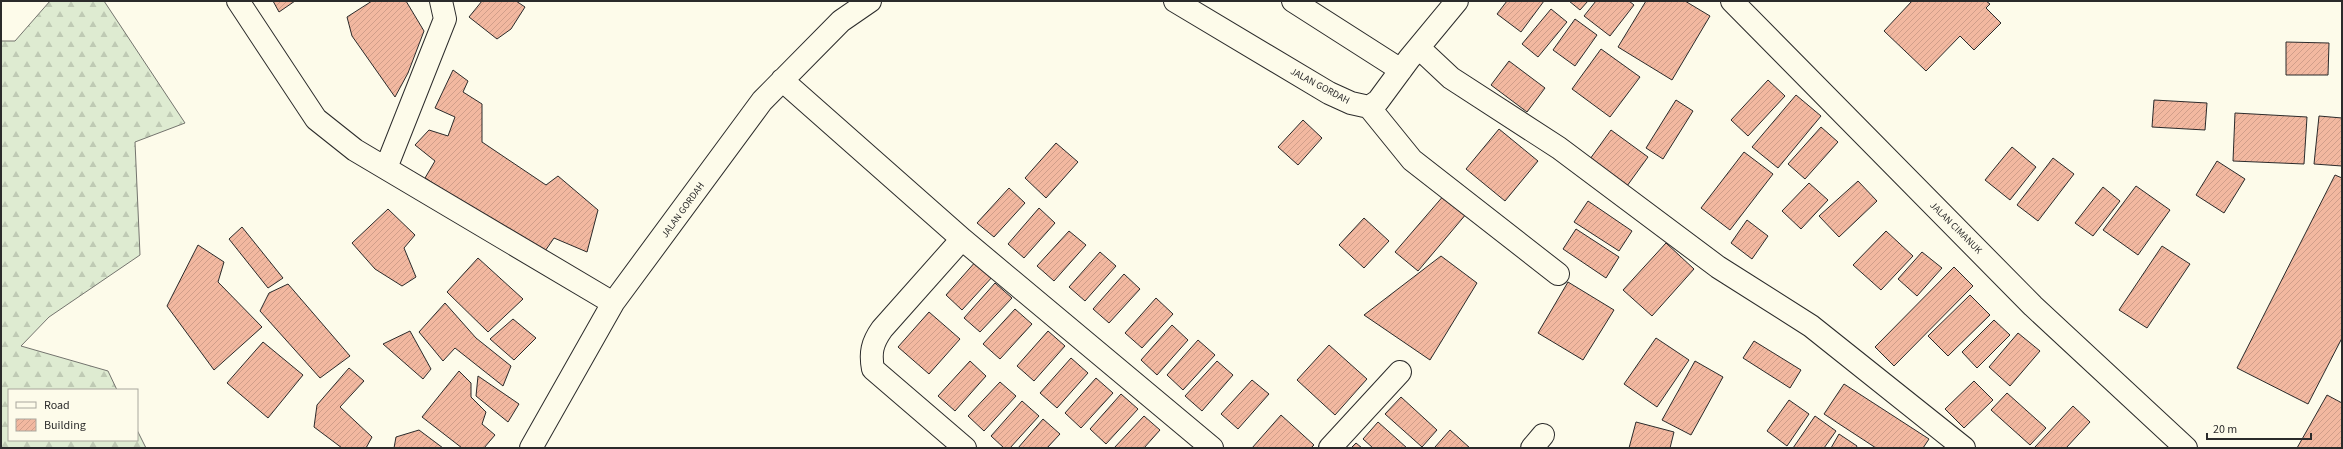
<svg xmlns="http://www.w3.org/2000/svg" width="2343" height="449" viewBox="0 0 2343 449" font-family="'Source Sans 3',sans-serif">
<defs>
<pattern id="forest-firs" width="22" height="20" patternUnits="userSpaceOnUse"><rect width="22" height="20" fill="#deebd1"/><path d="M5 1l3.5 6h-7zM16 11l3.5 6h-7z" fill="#bfcab4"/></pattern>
<pattern id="building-hatch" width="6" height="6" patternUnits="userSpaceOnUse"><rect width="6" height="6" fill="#f2b8a0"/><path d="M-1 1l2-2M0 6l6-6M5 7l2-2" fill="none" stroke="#d09e8a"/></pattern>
</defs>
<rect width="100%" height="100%" fill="#fdfbea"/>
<path fill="url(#forest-firs)" stroke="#74746e" d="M50,1H104L185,123L135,142L140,255L49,317L21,346L108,371L117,390H9V440H137V430L146,448H1V41H15Z"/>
<path fill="url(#building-hatch)" stroke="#2b2b2b" d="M273,1H295L279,12Z
M372,1H406L424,31L408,73L395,97L352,36L347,17Z
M482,1H516L525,7L511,29L497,39L469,17Z
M1507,1H1544L1521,32L1497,14Z
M1569,1H1588L1580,10Z
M1596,1H1629L1634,5L1610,36L1584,16Z
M1646,1H1685L1710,16L1672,80L1618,47Z
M1912,1H1986L1990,4L1986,8L2001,23L1974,50L1960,36L1926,71L1884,31Z
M1551,9L1567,22L1538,57L1522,44Z
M1575,19L1597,35L1575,66L1553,50Z
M2286,42L2329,43L2328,75H2286Z
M1601,49L1640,77L1610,117L1572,89Z
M1509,61L1545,88L1527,112L1491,85Z
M453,70L468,81L463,92L482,104V142L546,185L558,176L598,210L587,252L554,238L543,254L425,178L435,161L415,145L429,130L448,136L455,117L435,108Z
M1768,80L1785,96L1748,136L1731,120Z
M1796,95L1821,116L1778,168L1752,147Z
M1676,100L1693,111L1663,159L1646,148Z
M2154,100L2207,103L2205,130L2152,127Z
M2235,113L2307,117L2304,164L2233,161Z
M2319,116L2342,118V166L2314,164Z
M1303,120L1322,138L1298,165L1278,147Z
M1821,127L1838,142L1805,179L1788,164Z
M1499,129L1538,161L1505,201L1466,169Z
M1611,130L1648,157L1627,186L1590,159Z
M1056,143L1078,162L1046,198L1025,178Z
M2012,147L2036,167L2010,200L1985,180Z
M1744,152L1773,174L1730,230L1701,208Z
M2053,158L2074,174L2038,221L2017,205Z
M2217,161L2245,179L2224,213L2196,195Z
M2335,175L2342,178V338L2308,404L2237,368Z
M1858,181L1877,201L1839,237L1819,216Z
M1809,183L1828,200L1801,229L1782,211Z
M2136,186L2170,210L2138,255L2103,230Z
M2103,187L2120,201L2093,236L2075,223Z
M1009,188L1025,203L994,237L977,223Z
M1445,194L1467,213L1418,271L1395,252Z
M1588,201L1632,231L1619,251L1574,222Z
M1039,208L1055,223L1024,258L1008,244Z
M388,209L415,235L404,248L416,277L402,286L375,269L352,243Z
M1364,218L1389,241L1364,268L1339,245Z
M1747,220L1768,236L1752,259L1731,243Z
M242,227L283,278L268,288L229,239Z
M1576,229L1619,257L1606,278L1563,249Z
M1069,231L1086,245L1054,281L1037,266Z
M1886,231L1913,256L1881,290L1853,265Z
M1666,243L1694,269L1652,316L1623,290Z
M198,245L224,262L218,282L262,327L214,370L167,306Z
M2162,246L2190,264L2147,328L2119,310Z
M1100,252L1116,266L1085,301L1069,287Z
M1922,252L1942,268L1917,296L1898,279Z
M1441,256L1477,283L1430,360L1364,315Z
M478,258L523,299L488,332L447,292Z
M977,260L994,275L962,310L946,295Z
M1954,267L1973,286L1894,366L1875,347Z
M1124,274L1140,289L1109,323L1093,309Z
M1568,282L1614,310L1583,360L1538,333Z
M995,283L1012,298L980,332L964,318Z
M288,284L350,356L320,378L260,311L269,293Z
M1970,295L1990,315L1948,356L1928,336Z
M1156,298L1173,314L1142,348L1125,333Z
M445,303L476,338L511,366L503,386L455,348L443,361L419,332Z
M1015,309L1032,324L1000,359L983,344Z
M929,312L960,339L929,374L898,347Z
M513,319L536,338L514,360L490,339Z
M1994,320L2010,335L1977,368L1962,352Z
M1172,325L1188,340L1157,375L1141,360Z
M410,331L431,369L423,379L383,344Z
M1048,331L1065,346L1034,381L1017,366Z
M2018,333L2040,351L2010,386L1989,367Z
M1656,338L1689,360L1657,407L1624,384Z
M1198,340L1215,355L1183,390L1167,375Z
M1754,341L1801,370L1790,388L1743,358Z
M263,342L303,375L268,418L227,383Z
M1329,345L1367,379L1335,415L1297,380Z
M1071,358L1088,373L1057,408L1040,393Z
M970,361L986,376L955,411L938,396Z
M1217,361L1233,375L1202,411L1185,396Z
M1695,361L1723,377L1691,435L1662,420Z
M349,368L364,381L340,407L372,437L366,448H342L314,427L317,405Z
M459,371L471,383V397L486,412L482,424L495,435L484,448H462L422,417Z
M478,376L519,404L508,422L476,396Z
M1096,378L1113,393L1081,428L1065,413Z
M1252,380L1269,394L1238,429L1221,414Z
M1974,381L1993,400L1964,428L1945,409Z
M1000,382L1016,396L984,431L968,416Z
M1844,384L1929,439L1923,448H1876L1824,414Z
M2007,393L2046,428L2030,445L1991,410Z
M1121,394L1138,409L1106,444L1090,429Z
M2327,395L2342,403V448H2297Z
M1401,397L1437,430L1422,447L1385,414Z
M1789,400L1809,414L1787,446L1767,431Z
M1022,401L1039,416L1010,448H1004L991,436Z
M2073,406L2090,422L2066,448H2036L2035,447Z
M1281,415L1314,445L1311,448H1252Z
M1144,416L1160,430L1144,448H1114Z
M1815,416L1836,431L1824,448H1793Z
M1043,419L1060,434L1047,448H1018Z
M1378,422L1407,448H1373L1363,439Z
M1636,422L1674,432L1670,448H1629Z
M419,430L443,448H394L396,437Z
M1450,430L1470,448H1437L1435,447Z
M1839,434L1857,446L1856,448H1831Z
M1356,443L1362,448H1351Z"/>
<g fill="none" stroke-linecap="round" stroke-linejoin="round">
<g stroke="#2b2b2b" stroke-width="24">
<path id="street" d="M238,1L316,119L355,150L613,303
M1175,1L1329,93L1351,103L1369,107L1378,101L1409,59L1457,1
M1293,1L1401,70
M1419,48L1451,78L1559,148L1718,267L1811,326L1964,448
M782,80L962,239L882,329C872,343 870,353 873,369L965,448
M1369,107L1412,160L1558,274
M386,168L445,19L441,1
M962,239L1212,448
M531,448L613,303L762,101L841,21L870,1
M1330,448L1400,372
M1532,448L1543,435"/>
</g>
<g stroke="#2b2b2b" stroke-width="24">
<path id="primary" d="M1732,1L2033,306L2186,448"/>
</g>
<use href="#street" stroke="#fdfbea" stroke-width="22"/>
<use href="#primary" stroke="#fdfbea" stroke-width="22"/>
</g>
<g text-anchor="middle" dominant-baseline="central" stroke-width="3" stroke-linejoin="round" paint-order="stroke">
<g font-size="10" fill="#2b2b2b" stroke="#fdfbea">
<text transform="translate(1320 86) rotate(28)">JALAN GORDAH</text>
<text transform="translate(683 210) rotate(-54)">JALAN GORDAH</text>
<text transform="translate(1956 228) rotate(45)">JALAN CIMANUK</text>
</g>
</g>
<rect width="2343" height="449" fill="none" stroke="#2b2b2b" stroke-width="4"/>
<rect x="8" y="389" width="130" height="52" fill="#fdfbea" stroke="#a9a89e"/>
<rect x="16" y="402" width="20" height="6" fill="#fdfbea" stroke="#a9a89e"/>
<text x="44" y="409" font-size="12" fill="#2b2b2b">Road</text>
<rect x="16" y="419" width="20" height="12" fill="url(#building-hatch)" stroke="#a9a89e"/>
<text x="44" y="429" font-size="12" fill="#2b2b2b">Building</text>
<path d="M2207 433v6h104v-6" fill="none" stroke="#2b2b2b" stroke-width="2"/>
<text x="2213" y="433" font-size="12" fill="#2b2b2b" stroke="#fdfbea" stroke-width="3" paint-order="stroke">20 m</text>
</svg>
